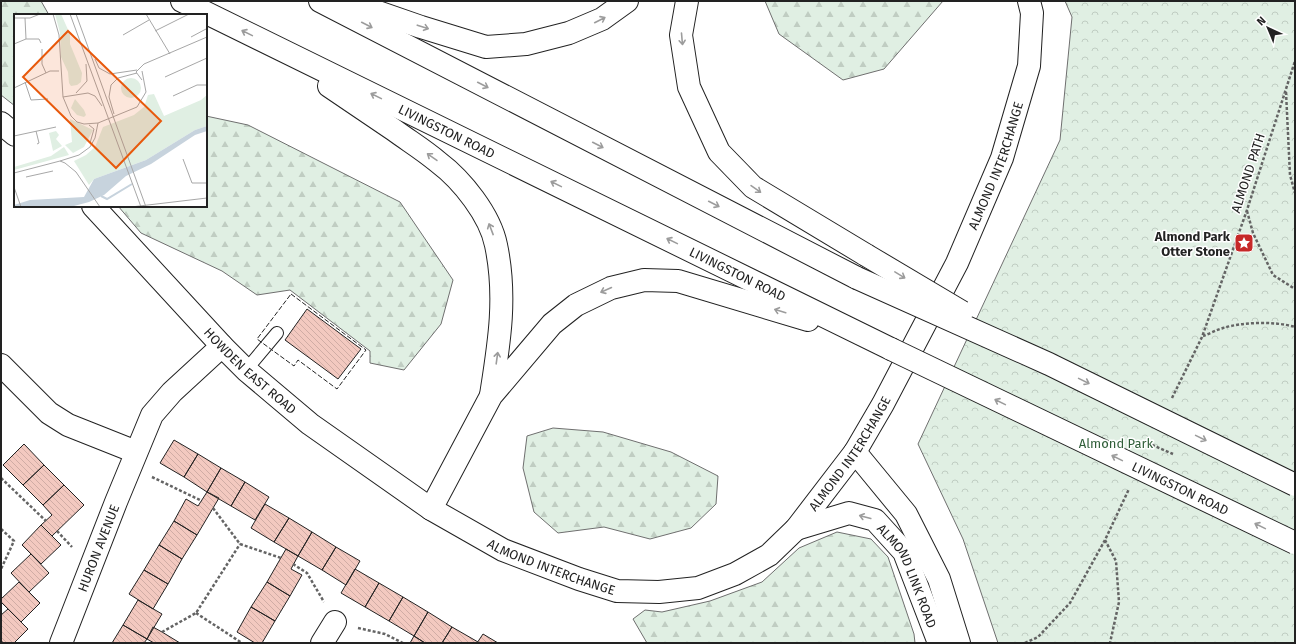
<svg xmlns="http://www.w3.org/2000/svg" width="1296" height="644" viewBox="0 0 1296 644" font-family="'Fira Sans',sans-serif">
<defs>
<pattern id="forest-firs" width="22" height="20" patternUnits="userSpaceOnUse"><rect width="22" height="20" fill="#e0efe3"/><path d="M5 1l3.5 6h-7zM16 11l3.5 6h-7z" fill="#c0cdc2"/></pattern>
<pattern id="park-crowns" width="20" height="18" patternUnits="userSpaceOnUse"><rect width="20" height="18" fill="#e0efe3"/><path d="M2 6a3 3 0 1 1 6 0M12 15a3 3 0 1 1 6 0" fill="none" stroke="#c0cdc2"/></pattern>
<pattern id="building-back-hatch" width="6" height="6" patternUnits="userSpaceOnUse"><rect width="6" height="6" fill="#f3c9c0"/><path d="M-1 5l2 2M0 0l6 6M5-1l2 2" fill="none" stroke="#d0aca5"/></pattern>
</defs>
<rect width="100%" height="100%" fill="#fff"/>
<path fill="url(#forest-firs)" stroke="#6f6f6f" d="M1,1H41L49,15H15V106L1,95Z
M765,1H943L884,69L843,80L779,34Z
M206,116L248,125L400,202L453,280L441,324L404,370L370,363V351L290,290L257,295L222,271L141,233L118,206H206Z
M553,428L603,432L671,452L718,476L716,504L691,528L650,539L604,527L558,533L534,512L523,468L527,436Z
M837,532L871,539L888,557L914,634L915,643H647L633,619L645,610L662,612L710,601L762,582L799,548Z"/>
<path fill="url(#park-crowns)" stroke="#6f6f6f" d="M1065,1H1295V643H998L963,539L918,444L1060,140L1072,17Z"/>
<path fill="url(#building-back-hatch)" stroke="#222" d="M307,309L361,349L338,379L285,340Z
M174,440L198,454L184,477L160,463Z
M24,444L44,465L23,485L3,465Z
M198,454L221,468L207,492L184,477Z
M44,465L64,485L43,505L23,485Z
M221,468L245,482L231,506L207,492Z
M245,482L269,497L255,520L231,506Z
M64,485L84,505L52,536L41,525L52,515L43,505Z
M207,492L219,498L197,535L174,521L186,499L198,506Z
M265,504L289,518L274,542L251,528Z
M289,518L312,532L298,556L274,542Z
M174,521L197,535L182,559L159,545Z
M41,525L61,545L41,564L22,545Z
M312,532L336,547L322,570L298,556Z
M159,545L182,559L168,584L144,570Z
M336,547L360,561L346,585L322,570Z
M286,549L298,556L291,569L302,575L290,596L267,582Z
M31,554L49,573L29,592L11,573Z
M355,569L379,583L365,607L341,593Z
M144,570L168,584L153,609L129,594Z
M19,582L40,603L21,622L1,602V599Z
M267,582L290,596L275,621L251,607Z
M379,583L403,597L389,621L365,607Z
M403,597L428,612L414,636L389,621Z
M138,600L162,614L147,639L123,625Z
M251,607L275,621L262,643H255L237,632Z
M8,609L28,629L14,643H3L1,640V615Z
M428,612L452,627L442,643H425L414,636Z
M123,625L147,639L144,643H112Z
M153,627L162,632L180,643H154L147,639Z
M452,627L478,642L477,643H442Z
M483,634L498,643H477Z
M414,636L425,643H410Z"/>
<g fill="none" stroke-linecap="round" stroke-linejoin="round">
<g stroke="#222" stroke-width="14">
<path id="lane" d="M246,370L277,333"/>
</g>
<g stroke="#222" stroke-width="24">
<g id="street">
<path d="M1,365L49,413L68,425L136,452"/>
<path id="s1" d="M61,643L116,502L152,415L172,392L222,346"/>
<path d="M322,643L335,622"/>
</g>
</g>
<g stroke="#222" stroke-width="24">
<g id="secondary">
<path d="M1,123L15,135"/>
<path id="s2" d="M93,206L222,346L246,370L310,424L431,509L503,550L579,579L617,591L659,592L698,588L735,574L769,555L796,529L855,452L883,404L957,263L1002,158L1029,66L1032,13L1029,1"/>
<path d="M855,452L906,514L939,579L959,643"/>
<path id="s3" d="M796,529L849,513L875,520L904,552L939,643"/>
</g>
</g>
<g stroke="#222" stroke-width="24">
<g id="primary">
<path id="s4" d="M182,1L891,349"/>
<path d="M320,1L857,278"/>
<path d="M346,1L421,27L486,47L526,44L569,33L602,19L627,1"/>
<path d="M687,1L681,35L689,87L719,152L753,187L866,255"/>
<path d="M329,86C351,101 372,115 394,130C409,141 424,150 438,162C462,180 490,215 496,245C507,297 499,344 491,395"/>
<path d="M431,509L491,396L552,324L576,305L611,288L644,280L678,281L808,320"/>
</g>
</g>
<path stroke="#646464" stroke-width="2.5" stroke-dasharray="3 2" stroke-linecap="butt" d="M1286,92L1290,175L1295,193
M1247,211L1253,233L1273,275L1295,289
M1203,336C1209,334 1216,330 1223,328C1243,322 1275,321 1295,327
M1172,398L1202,337L1247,210L1295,61
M1152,445L1173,454
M152,477L202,501
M1,478L46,521
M213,508L240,544L281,558
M1,529L14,541L1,569
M57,531L72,547
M1105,540L1116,561L1119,602L1110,643
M293,564L307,573L324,602
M196,613L242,643
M358,628L385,634L403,643
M162,632L196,613L240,544
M1025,643L1038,637L1070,603L1105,540L1129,489"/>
<use href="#lane" stroke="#fff" stroke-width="12"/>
<use href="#street" stroke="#fff" stroke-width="22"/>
<use href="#secondary" stroke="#fff" stroke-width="22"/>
<use href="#primary" stroke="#fff" stroke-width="22"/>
<g stroke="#222" stroke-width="24" stroke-linecap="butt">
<g id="primary-bridge">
<path d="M866,255L962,312"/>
<path d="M857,278L1049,364L1295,485"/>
<path id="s5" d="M891,349L1295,543"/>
</g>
</g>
<use href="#primary-bridge" stroke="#fff" stroke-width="22"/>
<path stroke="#222" stroke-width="1" stroke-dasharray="5 2" stroke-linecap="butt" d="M291,294L366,350L337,389L298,360L294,366L257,339Z"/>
</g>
<defs><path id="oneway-shaft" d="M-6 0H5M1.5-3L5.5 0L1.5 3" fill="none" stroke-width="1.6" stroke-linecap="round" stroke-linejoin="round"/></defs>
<g stroke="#9c9c9c">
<use href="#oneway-shaft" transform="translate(600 20) rotate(-27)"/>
<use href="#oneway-shaft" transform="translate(367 25) rotate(27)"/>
<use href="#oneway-shaft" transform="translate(423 27) rotate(18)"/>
<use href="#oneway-shaft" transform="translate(247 33) rotate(-154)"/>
<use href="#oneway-shaft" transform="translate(682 39) rotate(85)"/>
<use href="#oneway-shaft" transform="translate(483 85) rotate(27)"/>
<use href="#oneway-shaft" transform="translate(376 96) rotate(-154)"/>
<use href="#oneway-shaft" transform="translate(598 145) rotate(27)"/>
<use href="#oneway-shaft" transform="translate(432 157) rotate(-145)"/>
<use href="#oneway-shaft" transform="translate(556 184) rotate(-154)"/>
<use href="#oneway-shaft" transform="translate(756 189) rotate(35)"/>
<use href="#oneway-shaft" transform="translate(714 204) rotate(27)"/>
<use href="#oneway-shaft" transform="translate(491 229) rotate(-111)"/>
<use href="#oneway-shaft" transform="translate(672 241) rotate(-154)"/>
<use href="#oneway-shaft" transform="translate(900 275) rotate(31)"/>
<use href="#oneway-shaft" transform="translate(606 290) rotate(156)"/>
<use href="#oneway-shaft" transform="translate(780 311) rotate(-163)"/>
<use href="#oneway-shaft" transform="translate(497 358) rotate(-82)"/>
<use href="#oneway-shaft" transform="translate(1084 381) rotate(26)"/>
<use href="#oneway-shaft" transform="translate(1000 402) rotate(-154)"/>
<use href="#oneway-shaft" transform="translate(1201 438) rotate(26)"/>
<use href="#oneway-shaft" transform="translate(1117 458) rotate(-154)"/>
<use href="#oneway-shaft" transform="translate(865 517) rotate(-165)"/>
<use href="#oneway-shaft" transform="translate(1260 526) rotate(-154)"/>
</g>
<defs>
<g id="sight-square" transform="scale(1)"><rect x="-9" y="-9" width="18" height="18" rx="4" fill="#c62828" stroke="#fff"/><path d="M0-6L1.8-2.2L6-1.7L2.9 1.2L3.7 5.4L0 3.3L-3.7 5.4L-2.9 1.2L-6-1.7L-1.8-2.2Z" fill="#fff"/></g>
</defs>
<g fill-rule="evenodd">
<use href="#sight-square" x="1244" y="243"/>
</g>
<g text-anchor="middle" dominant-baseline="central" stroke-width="3" stroke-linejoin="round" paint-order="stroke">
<g font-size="13" fill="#222" stroke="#fff">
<text stroke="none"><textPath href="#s4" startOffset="295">LIVINGSTON ROAD</textPath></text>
<text stroke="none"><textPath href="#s2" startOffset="1274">ALMOND INTERCHANGE</textPath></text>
<text transform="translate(1248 173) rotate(-72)">ALMOND PATH</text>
<text stroke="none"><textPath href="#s4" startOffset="619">LIVINGSTON ROAD</textPath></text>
<text stroke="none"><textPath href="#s2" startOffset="228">HOWDEN EAST ROAD</textPath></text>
<text stroke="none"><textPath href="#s2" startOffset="950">ALMOND INTERCHANGE</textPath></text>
<text stroke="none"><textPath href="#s5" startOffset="321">LIVINGSTON ROAD</textPath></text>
<text stroke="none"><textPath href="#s1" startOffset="102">HURON AVENUE</textPath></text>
<text stroke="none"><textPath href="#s2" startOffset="590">ALMOND INTERCHANGE</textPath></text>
<text stroke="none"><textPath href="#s3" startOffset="148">ALMOND LINK ROAD</textPath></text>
</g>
<g font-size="13" font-weight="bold" fill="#222" stroke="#fff" text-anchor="end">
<text x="1230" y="236">Almond Park<tspan x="1230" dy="15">Otter Stone</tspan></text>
</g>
<g font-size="13" fill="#2f5e38" stroke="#fff">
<text x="1116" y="443">Almond Park</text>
</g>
</g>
<g transform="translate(14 14)">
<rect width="193" height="193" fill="#fff"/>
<path d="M41,0H47L56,20V30L68,59L67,68L63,71L57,72L55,69L54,58L47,43L46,19ZM107 74a10 10 0 1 1 20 0a10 10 0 1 1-20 0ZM61,85L70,96L72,101L70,103L63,101L57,94ZM56,105L79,116L70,133L59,139L51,131L58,128ZM42,117L45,121L42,125L48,132L39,137L35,119ZM50,133L55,141L0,156V153L37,142Z" fill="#e0efe3"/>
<path d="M140,80L150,102L187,86L193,81V112L181,116L132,146L80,165L75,171L60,147L72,141L81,133L89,113L120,101L130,93L134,81Z" fill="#e0efe3"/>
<path d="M193,112V117L181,121L137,150L112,162L90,181L75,188L60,192L0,193V191L16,186L70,183L80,165L132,146L181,116Z" fill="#c7d3dd"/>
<path fill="none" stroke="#c7d3dd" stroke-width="2" d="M87,182L93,185L118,170"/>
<path fill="none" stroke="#a7a7a7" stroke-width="1" d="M39,0L45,21L49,83L57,102L63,108L70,110L84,109L123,93L132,78L128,57M56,0L127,193M62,0L132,193M132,0L156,40M0,4H16L26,0M11,4L12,25H25L27,29M141,17L175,0M109,21L135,6M177,23L192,15L193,18M0,30L12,25M28,35V50L32,59M81,45L85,54L96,60L123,56M151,63L193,44M128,66L122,58L130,50L193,23M11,68L17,86L34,85M0,74L36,57H45M62,79L73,67L72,50M159,82L183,71H193M49,83L74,79L81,82L88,92M100,100L95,83L97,71L104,64L123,59M75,111L80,115L76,129M22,117L25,129L23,130M0,122L42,113M169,145L178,169H193M46,147L65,141L76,133L81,124L84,109M0,159L46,147L51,149L62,158L86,193M12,163L39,157M0,173L7,193M117,193L193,184"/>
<path fill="#e8590c" fill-opacity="0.15" stroke="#e8590c" stroke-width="2" d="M54,17L147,107L102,154L9,63Z"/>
<rect width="193" height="193" fill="none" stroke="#222" stroke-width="2"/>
</g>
<rect width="1296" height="644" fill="none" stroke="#222222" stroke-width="4"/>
<g transform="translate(1268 28) rotate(316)" stroke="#ffffff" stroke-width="3" paint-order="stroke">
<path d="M0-3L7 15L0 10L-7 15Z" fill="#222222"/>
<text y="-6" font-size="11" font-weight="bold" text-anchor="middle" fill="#222222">N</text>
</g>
</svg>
